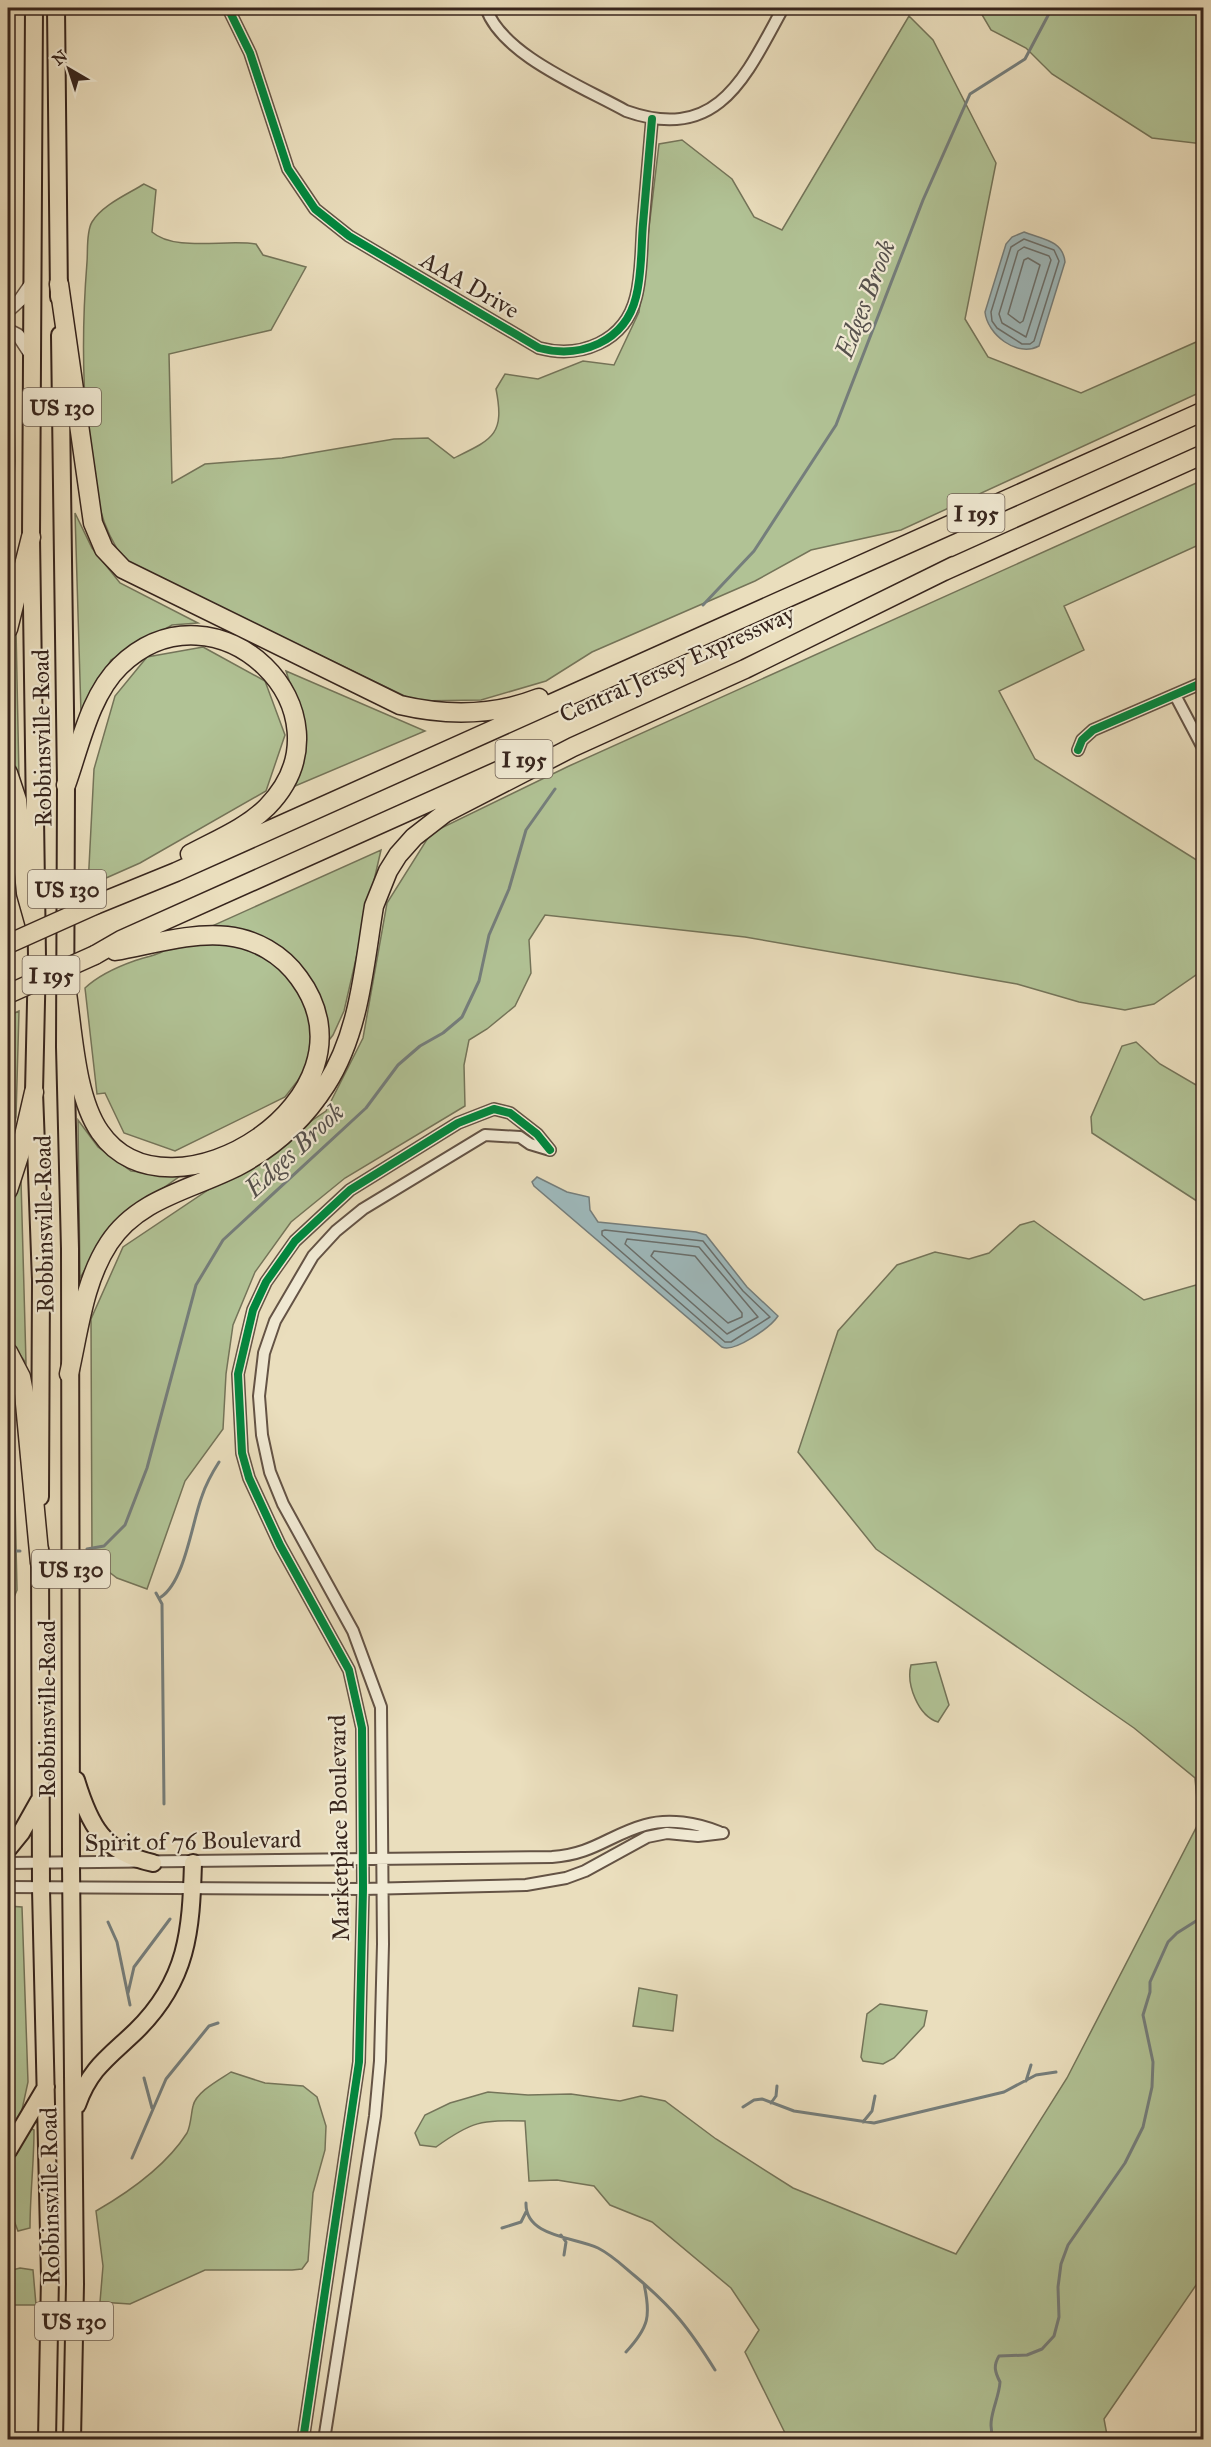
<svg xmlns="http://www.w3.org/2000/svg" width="1211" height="2447" viewBox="0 0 1211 2447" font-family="'IM FELL Great Primer',serif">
<rect width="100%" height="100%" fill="#eadebd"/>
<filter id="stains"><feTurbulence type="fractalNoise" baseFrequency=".00333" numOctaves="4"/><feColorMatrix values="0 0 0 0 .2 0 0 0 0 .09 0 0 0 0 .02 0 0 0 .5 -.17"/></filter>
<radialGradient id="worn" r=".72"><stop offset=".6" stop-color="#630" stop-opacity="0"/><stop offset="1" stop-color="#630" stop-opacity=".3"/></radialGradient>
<path fill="#b1c295" stroke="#747459" stroke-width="1.5" d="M8,8H11V83L8,125Z
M978,8H1203V144L1152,138L1052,74L1026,48L991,30Z
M909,16L933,40L996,163L965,319L988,357L1081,393L1203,339V391L901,530L811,550L755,581L592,652L546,681L481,700L415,701L125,561C110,540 101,520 97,494C82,420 81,338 87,262C88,251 86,232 92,222C102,205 128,194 144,184L156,190L152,232C175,252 226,239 256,244L263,255L306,267L271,330L169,354L172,483L205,464L282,458L394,439L428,438L454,458C493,439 505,435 496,389L505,374L538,379L583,361L614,365L639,312L659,144L682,140L732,179L754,217L782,230Z
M8,337H12L15,461L8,574Z
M1203,480V543L1064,606L1084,650L999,691L1035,759L1203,864V970L1154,1004L1125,1010L1079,1002L1017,984L745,937L545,915L529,940L531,973L515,1006L487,1029L469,1040L464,1065L465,1106L345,1178L291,1222L255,1272L233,1325L226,1374L223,1429L185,1481L147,1589L117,1578L92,1559L91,1319L123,1247L326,1111L363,1038L387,903L431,833L569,766Z
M75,513L92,548L120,583L198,623L172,625L111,660L81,713Z
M16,629L19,778L8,762V642Z
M203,647L265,681L285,735L266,791L140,863L88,886L94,769L115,696L147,657Z
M286,671L425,731L288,789L300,714Z
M381,850L344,1011L333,1035L285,1097L175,1151L124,1133L105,1093L97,1094L85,988C99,975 117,967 134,961C148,956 163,955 172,944Z
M19,1011L16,1117L8,1150V1016Z
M1136,1042L1160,1064L1203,1089V1205L1092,1133L1091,1117L1122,1046Z
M78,1120L98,1147L131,1171L180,1176L112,1225L80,1278Z
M21,1180L26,1363L8,1339V1204Z
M1034,1221L1144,1300L1203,1283V2275L1104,2419L1107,2435L1042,2439H788L745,2352L759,2330L731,2288L652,2222L610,2205L594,2186L557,2180L529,2181L525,2121C481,2120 472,2121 436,2147L420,2145L415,2133L425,2115L450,2103L488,2092L528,2095L571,2094L620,2101L641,2096L665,2101L716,2139L793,2188L956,2254L1067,2078L1199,1822L1195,1778L1134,1728L876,1549L798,1452L838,1331L897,1265L935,1252L969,1259L989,1253L1020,1225Z
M8,1412L14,1453L17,1590L8,1611Z
M936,1662L949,1705L938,1722C918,1716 906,1684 911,1665Z
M8,1906L22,1907L28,2082L20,2119L8,2139Z
M639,1988L677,1995L673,2031L633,2026Z
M880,2004L927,2011L924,2026L894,2058L883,2064L863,2061L861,2057L867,2014Z
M231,2072L265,2083L303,2086L317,2097L326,2126L325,2150L313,2193L308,2261L302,2269L292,2270H205L130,2304L100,2302L103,2266L96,2211C129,2192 166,2166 187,2133C191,2125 191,2114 193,2106C196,2092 219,2080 231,2072Z
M30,2128L34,2130C34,2164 30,2194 30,2228L18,2231L8,2205V2157Z
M20,2268L33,2270L36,2305H8V2271Z"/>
<path fill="#9eb9bc" stroke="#757e7c" stroke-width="1.5" d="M1024,232C1041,239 1063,240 1065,262L1039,346C1017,358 987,334 985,312L1006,244L1012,237Z
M537,1177L567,1192L589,1197L590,1210L598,1222L696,1232L706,1235L747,1287L778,1316C771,1327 734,1353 722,1347L534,1186L532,1182Z"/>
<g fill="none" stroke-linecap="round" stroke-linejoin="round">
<path stroke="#6a6f6c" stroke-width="1.5" d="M1024,239L1054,250L1059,261L1034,341L1030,344H1022L997,328L992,321L991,312L1011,247Z
M1024,247L1049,256L1051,260L1026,337L1002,323L999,314L1018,251Z
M1028,258L1040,265L1023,321L1020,323L1008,314L1024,260Z
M605,1230L703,1241L743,1291L770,1317L731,1342H725L602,1235V1231Z
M627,1239L699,1247L758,1317L727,1334L625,1244Z
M654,1251L695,1256L742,1313V1317L728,1323L651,1256Z"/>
<path stroke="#757e7c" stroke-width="3" d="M703,605L754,551L836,425L923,200L970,94L1025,59L1052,8
M87,1549L104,1546L125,1525L147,1468L196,1285L223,1240L366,1108L398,1065L420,1046L443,1033L462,1017L479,981L489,935L509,889L526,830L555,789
M8,1551H20
M156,1593L162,1604L164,1804
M161,1597C185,1581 192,1522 202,1496C206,1484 212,1473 219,1462
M108,1922L117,1942L130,2005
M128,1993L134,1967L170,1919
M144,2078L152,2108
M1026,2081L1031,2065
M771,2103L776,2096L777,2086
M743,2107L754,2100L762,2099L794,2111L874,2123L1004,2092L1036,2075L1056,2072
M863,2122L872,2111L875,2096
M132,2158L166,2079L209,2026L218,2023
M526,2203C525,2237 575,2237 598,2248C612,2255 623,2266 635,2276C673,2308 689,2328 715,2370
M502,2228L521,2222L526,2212
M561,2235L566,2242L564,2255
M626,2352C649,2327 651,2316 644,2284
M994,2440C985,2420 999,2401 1000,2382C995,2372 993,2366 999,2356L1027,2355L1042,2349L1054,2336L1059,2317L1058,2287L1061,2264L1068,2245L1125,2163L1143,2127L1152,2087L1153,2062L1143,2015L1150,1992V1982L1168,1942L1177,1933L1204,1916"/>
<g stroke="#645345" stroke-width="14">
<path id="minor" d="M228,8L250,53L288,169L315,209L349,236L539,348C580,359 625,342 636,297C642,274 641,248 643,224C646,189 649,154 652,119
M486,8C502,55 583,87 626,111C719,144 746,75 783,8
M1175,695L1204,750
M1078,750L1082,740L1093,730L1204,682
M8,1863L552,1857C594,1854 609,1835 645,1825C669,1818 697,1823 719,1832
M8,1887L363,1889L526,1885L566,1878L585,1871L647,1837L667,1833L698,1836L723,1833
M303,2440L359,2062L363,1889L362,1728L349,1670L280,1545L249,1478L242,1453L238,1374L253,1310L266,1282L295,1241L350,1190L458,1123L494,1109L510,1113L537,1134L550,1150
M324,2440L375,2116L380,2061L383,1944L381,1707L353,1631L283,1504L270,1472L262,1435L259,1396L264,1353L275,1321L313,1256L336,1231L363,1209L485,1135L520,1137L530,1144L550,1150"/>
</g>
<g stroke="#645345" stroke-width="15">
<path id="tertiary" d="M8,311L20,300L31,284
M8,330L18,335L31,355"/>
</g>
<g stroke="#37251d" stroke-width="20">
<path id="trunk" d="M34,8L31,537L37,957L34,1092L41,1281L40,1497
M56,8L59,297
M60,335L66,785L65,1047L70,1249L71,1864L75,2284L72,2440
M40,1550L41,1889L50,2276L47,2440
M76,1780C90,1826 103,1852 153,1863
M8,1849L21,1833L39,1801
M77,2105C90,2068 109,2057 136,2031C188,1980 191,1931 193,1863
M8,2151L46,2087"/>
</g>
<g stroke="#37251d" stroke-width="21">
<path id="motorway" d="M59,284L93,523L104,549L123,569L400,705C447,716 493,716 539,698
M944,571L1204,454
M8,629L31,537
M8,773L17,800L26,893L35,925
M66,785C80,746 90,695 120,666C216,573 360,712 267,807C246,828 216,840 190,854
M95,905L176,872L1204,411
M95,955L121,940L536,754
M67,993C73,1034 76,1098 100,1132C169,1233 387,1097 299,978C282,954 255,939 227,936C190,932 150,945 115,951
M8,1190L20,1153L34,1092
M8,1352L21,1377L24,1393L40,1563
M69,1374C79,1330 84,1281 109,1243C139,1197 195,1189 240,1165C275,1146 305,1118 326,1085C360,1032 364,966 374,906L388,871L398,855L414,837L445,813L573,747L745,669L954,566"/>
</g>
<use href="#minor" stroke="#f1ead4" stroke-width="10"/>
<use href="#tertiary" stroke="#f1ead4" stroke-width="12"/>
<use href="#trunk" stroke="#eadebd" stroke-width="16"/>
<use href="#motorway" stroke="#eadebd" stroke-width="18"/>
<g stroke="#37251d" stroke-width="21" stroke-linecap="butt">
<path id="motorway-bridge" d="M8,944L95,905
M8,994L95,955"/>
</g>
<use href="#motorway-bridge" stroke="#eadebd" stroke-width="18"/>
<g stroke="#f1ead4" stroke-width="11">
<path id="cycleway" d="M228,8L250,53L288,169L315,209L349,236L539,348C580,359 625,342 636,297C642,274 641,248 643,224C646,189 649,154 652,119
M1078,750L1082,740L1093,730L1204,682
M303,2440L359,2062L363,1889L362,1728L349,1670L280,1545L249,1478L242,1453L238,1374L253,1310L266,1282L295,1241L350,1190L458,1123L494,1109L510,1113L537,1134L550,1150"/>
</g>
<use href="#cycleway" stroke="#00873e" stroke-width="8"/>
</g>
<g text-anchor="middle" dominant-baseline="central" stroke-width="4.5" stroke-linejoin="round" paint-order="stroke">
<g fill="#f1ead4" stroke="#6f6054" stroke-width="1.5">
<rect x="23" y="388" width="78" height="38" rx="4.5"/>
<rect x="947.5" y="494" width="57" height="38" rx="4.5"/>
<rect x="495.5" y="740" width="57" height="38" rx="4.5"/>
<rect x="28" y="870" width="78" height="38" rx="4.5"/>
<rect x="22.5" y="956" width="57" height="38" rx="4.5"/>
<rect x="32" y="1550" width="78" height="38" rx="4.5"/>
<rect x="35" y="2302" width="78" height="38" rx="4.5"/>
</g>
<g font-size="22" font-weight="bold" fill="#37251d">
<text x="62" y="407">US 130</text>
<text x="976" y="513">I 195</text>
<text x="524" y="759">I 195</text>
<text x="67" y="889">US 130</text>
<text x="51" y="975">I 195</text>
<text x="71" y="1569">US 130</text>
<text x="74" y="2321">US 130</text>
</g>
<g font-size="24" fill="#37251d" stroke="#f1ead4">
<text transform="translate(470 285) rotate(30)">AAA Drive</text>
<text transform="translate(677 664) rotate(-24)">Central Jersey Expressway</text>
<text transform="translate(42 738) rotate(-91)">Robbinsville Road</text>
<text transform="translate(44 1224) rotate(-91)">Robbinsville Road</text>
<text transform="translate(47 1709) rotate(-90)">Robbinsville Road</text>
<text transform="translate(339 1828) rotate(-91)">Marketplace Boulevard</text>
<text transform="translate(193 1841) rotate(-1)">Spirit of 76 Boulevard</text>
<text transform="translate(50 2196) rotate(-91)">Robbinsville Road</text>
</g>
<g font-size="26" font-style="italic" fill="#56514d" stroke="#f1ead4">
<text transform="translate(865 299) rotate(-69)">Edges Brook</text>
<text transform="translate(294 1150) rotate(-43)">Edges Brook</text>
</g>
</g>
<rect width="1211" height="2447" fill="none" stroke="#eadebd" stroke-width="30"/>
<rect x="9" y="9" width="1193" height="2429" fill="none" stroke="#37251d" stroke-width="3"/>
<rect x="15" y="15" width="1181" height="2417" fill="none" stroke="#37251d" stroke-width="1.5"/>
<g transform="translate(69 69) rotate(321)" stroke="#f1ead4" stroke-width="4.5" paint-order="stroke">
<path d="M0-4.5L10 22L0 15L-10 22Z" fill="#37251d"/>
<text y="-9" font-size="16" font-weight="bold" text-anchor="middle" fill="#37251d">N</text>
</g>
<rect width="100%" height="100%" filter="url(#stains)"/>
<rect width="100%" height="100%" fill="url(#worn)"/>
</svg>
